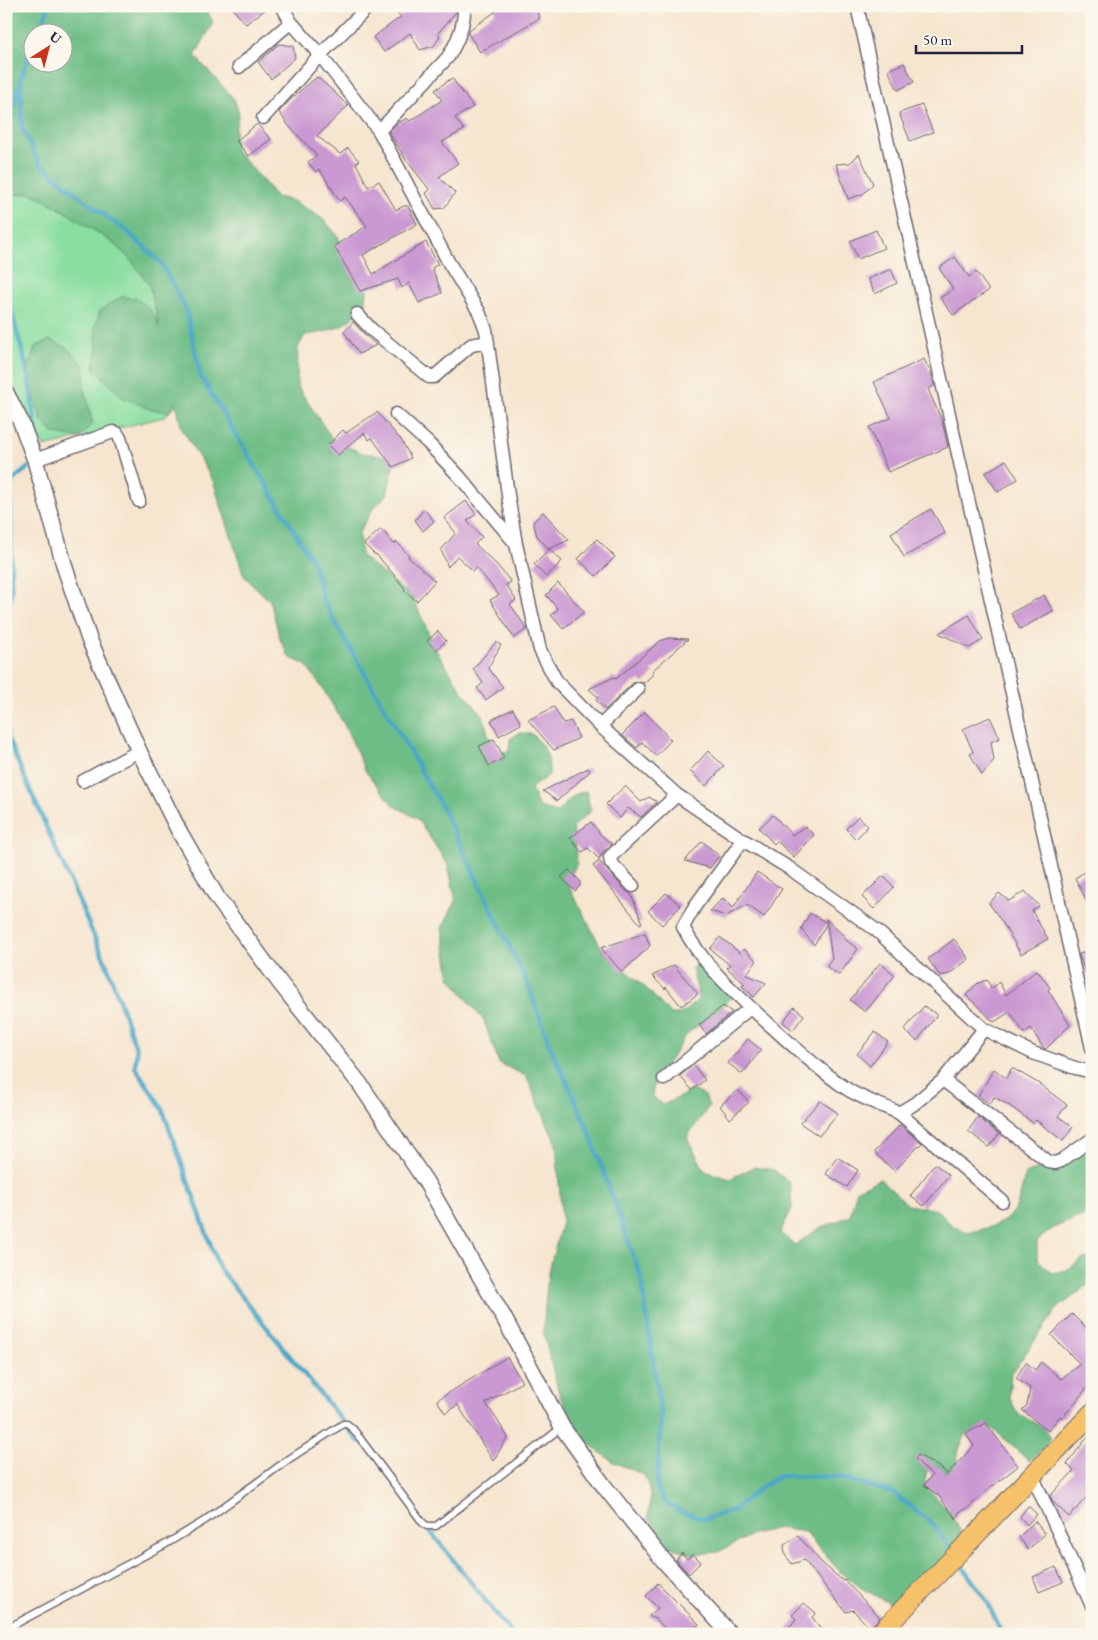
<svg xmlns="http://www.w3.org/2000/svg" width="1098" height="1640" viewBox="0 0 1098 1640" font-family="'EB Garamond',serif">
<rect width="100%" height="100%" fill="#fbf7ec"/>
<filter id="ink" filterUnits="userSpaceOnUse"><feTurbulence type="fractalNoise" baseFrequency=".02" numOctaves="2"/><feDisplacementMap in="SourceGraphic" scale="10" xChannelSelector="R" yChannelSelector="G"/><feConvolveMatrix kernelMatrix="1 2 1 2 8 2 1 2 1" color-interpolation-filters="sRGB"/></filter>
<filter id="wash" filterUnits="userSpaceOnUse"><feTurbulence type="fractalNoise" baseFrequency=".0096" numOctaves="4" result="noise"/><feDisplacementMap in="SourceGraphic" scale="20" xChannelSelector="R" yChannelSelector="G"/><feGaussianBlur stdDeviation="1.12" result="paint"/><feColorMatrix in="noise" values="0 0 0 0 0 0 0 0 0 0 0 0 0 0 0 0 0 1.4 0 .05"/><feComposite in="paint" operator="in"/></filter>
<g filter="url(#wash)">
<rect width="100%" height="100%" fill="#f6e5cf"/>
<path fill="#89dea0" stroke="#56806e" d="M31,193C71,214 125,243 148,282C154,292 156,312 158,323C164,350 173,377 177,405L164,417L44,447L6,372V195Z"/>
<path fill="#6ebd86" stroke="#487060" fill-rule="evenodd" d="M6,6H205L213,23L195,56L234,99L239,113L235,129V149L277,197L293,201L323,219L337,235L367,289L366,303L357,314L342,326L324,332L305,335L298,348L297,386L333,440L362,453L385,456L393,467L387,495L373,509L359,532L361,556L413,598L436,650L463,692L483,715L488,735L501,753L509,751L510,739L519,733L532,734C545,748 550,755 549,775L531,788L538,806L556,813L576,794L586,791L591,811L573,827L577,863L567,883L603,951L647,989L670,1014H681L698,1000V993L692,968L697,963L726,984L731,998L723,1006L687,1034L673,1056L655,1078L652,1096L663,1105L680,1097L692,1090L704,1095L709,1106C702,1118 693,1126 687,1138L705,1171L730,1179L754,1167L774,1170L790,1183L792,1208L780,1233L795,1245L818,1229L850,1216L857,1189L880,1179L908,1205L937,1210L952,1225L969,1233C982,1229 1000,1226 1010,1216C1018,1209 1023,1185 1025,1174L1055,1163L1092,1142V1212L1053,1228L1037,1241V1259L1052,1273L1067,1270L1083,1259L1092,1257V1277L1090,1283L1057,1309L1011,1374L1009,1396L1017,1413L1042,1427L1051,1437L1044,1449L1029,1461L986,1423L966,1434L959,1449L956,1466L946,1473L939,1466L927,1470L924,1485L950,1512L967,1544L902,1610L863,1589L840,1572L805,1532L779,1528L753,1534L718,1552L693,1554L667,1546L648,1518L651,1493L644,1475L612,1461L586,1442L560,1397L543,1331L548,1274L562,1222L556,1143L526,1076L499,1063L484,1021L450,977L442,928L456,901L448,865L418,819L393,805L366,772L345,726L323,689L306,665L289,657L280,639L270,601L244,576L213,481L181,427L176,401L169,412L150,409L122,397L94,369L97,349L95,327L100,311L109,304L122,297L136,298L150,309L159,326L149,284L129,258L112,242L58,207L31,193L6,195ZM32,32H62V62H32Z
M50,340L67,348L85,366L84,388L93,424L79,438L55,434L42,422L27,373L35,347Z"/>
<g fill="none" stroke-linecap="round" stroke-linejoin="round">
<path stroke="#4aa7c8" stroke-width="4.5" d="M39,32L49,6
M32,48L21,78L22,128L40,164L83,199L129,233L161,263L186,310L201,377L313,562L323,598L331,615L444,811L528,985L550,1046L587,1126L641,1277L661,1415L657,1488L666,1503L685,1513L705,1519L734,1510L756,1491L779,1476L839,1477L893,1493L932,1523L952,1551
M6,140L19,86
M6,235C15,251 9,274 9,291C10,314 20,340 25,362C32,390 35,421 38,450
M29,467L13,480L11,489V592L7,628V737L108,968L137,1051L135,1067L162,1108L219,1268L359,1442
M426,1526L512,1634
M958,1560L988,1603L1002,1634"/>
</g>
<g id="blocks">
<path fill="#ca98d2" d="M230,6H270L246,24Z
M391,6H456V12L438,33L440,36L434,46L420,50L410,33L384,52L373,37L401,17Z
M494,6H534L540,18L480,52L468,33L469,30L495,12Z
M279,44L293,46L295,58L271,79L258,62Z
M904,63L914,82L898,90L888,70Z
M317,77L332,90L348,106L317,136L340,154L348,148L359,161L356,163L368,187L379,181L396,210L404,206H408L417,224L363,255L373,274L426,242L438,264L432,268L442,293L419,303L409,283L402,288L398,279L360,291L334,246L367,226L345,197L340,201L319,169L316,172L308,162L317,155L288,125L279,112L294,96Z
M452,78L473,107L455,118L464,130L442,142L458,163L439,177L455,193L444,208L435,209L426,193L430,190L406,160L389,132L396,124L407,118L410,121L442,100L435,90Z
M922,105L933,132L910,141L899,113Z
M257,124L271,139L249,156L236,141Z
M859,154L873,184L863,194L848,199L836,164L850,163Z
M876,230L884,248L858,259L850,241Z
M955,257L969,277L976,272L989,290L953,315L940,298L953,289L939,268Z
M891,269L897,283L875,294L868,279Z
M353,322L366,336L376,345L359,354L344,332Z
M924,359L933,378L934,386L928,389L942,421L948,447L888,472L869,427L891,418L874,382Z
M377,412L399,438H400L411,458L393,467L372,438L369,440L364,433L338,455L328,445L343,430L346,433Z
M1006,460L1018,479L998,492L985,473Z
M466,501L476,514L467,521L482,537L475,544L497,565L511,582L506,585L516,600L510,604L527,629L514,638L490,600L499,595L476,567L473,571L457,556L448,567L441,550L456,533L444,518Z
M424,509L434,521L423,531L415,520Z
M931,509L945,533L904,557L891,533Z
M543,512L569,540L549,549L537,536L533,522Z
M381,529L394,544L397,542L409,556L408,557L435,581L417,601L404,590L405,589L395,576L376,554L375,555L364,544Z
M597,539L615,557L596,576L578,559Z
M549,549L562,561L546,577L534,564Z
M558,583L584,612L563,629L551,615L558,609L546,595Z
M1044,595L1053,611L1020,629L1011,613Z
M969,615L983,640L969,648L939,633Z
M438,631L446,641L436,650L427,641Z
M669,638L688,639L652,671L654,673L644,683L640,681L633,683L605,710L596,700L598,697L589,689L614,677L616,679L660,641Z
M496,642L501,645L488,668L503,687L486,700L477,688L483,683L473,669Z
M554,707L563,723L571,721L579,738L554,750L528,720Z
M513,709L521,724L499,736L491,720Z
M645,712L671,740L656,756L642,742L637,748L622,735Z
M990,717L1000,738L991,742L994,760L982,775L970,754L973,752L963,729Z
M494,739L504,758L489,766L479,746Z
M708,751L724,766L706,786L690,771Z
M588,768L590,771L557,801L543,791Z
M625,786L641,802L649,797L657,802L641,817L628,808L620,818L606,804Z
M773,815L792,835L805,826L814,835L794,857L777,841L774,844L759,828Z
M858,816L868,826L856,839L846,829Z
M591,822L602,836L612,844L604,851L599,859L588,848L582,852L570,838Z
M702,841L719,856L710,868L685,861Z
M599,861L627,892L631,894L642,923L640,924L593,866Z
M1092,868V912L1075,878Z
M569,870L580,881V886L575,891L561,877Z
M757,872L782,889L764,917L747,905L726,916L710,911L723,898L733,908Z
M883,876L894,887L874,909L862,897Z
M1025,891L1039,906L1032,911L1048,939L1021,954L1006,928L989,903L999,893L1009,901Z
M666,893L681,906L662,925L648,911Z
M810,913L827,923L814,945L801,929Z
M826,919L844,936L843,938L858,949L839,975L826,966L832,958Z
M645,933L650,946L622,972L601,948Z
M720,937L740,953L744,949L757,961L746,974L766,983L754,997L742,986L745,984L727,968L730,965L710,949Z
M954,939L969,959L949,974L940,976L928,959Z
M1092,950V987H1090L1079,954Z
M880,963L895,975L865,1012L850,1000Z
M674,965L698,994L681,1006L666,987L665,989L652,976Z
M1037,970L1050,988L1048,990L1070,1025L1046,1049L1043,1048L1031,1028L1024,1033L1010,1012L994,1022L966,995L978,983L987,980L992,989L999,982L1006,995Z
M723,1006L732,1012L706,1034L699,1025Z
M924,1006L937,1015L917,1041L904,1030Z
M794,1007L804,1015L793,1030L783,1022Z
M875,1032L888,1042L870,1066L857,1054Z
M748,1039L761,1050L742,1074L728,1063Z
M693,1065L705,1080L692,1090L680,1076Z
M1012,1068L1038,1083L1067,1105L1058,1116L1073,1127L1063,1141L1036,1120L1033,1123L1010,1106L994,1097L990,1104L978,1096L994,1069L1006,1078Z
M738,1090L749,1102L730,1119L720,1106Z
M820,1101L838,1113L819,1136L800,1123Z
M978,1117L999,1134L989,1147L968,1131Z
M900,1125L922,1143L894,1171L874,1152Z
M837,1157L858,1170L847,1187L826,1174Z
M935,1164L949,1175L924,1206L910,1196Z
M1072,1314L1092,1334V1382L1062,1418L1060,1416L1048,1431L1022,1410L1027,1405L1030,1388L1016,1378L1026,1362L1035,1370L1041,1362L1061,1379L1080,1364L1051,1335Z
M507,1357L522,1382L486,1403L508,1437L493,1461L458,1405L445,1413L437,1400Z
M986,1423L1018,1466L984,1493L968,1508L959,1512L956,1519L939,1496L924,1485L932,1475L915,1459L918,1455L942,1469L947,1474L974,1446L966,1434Z
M1092,1431V1491L1069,1517L1054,1503L1050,1496L1074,1471L1067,1464Z
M1028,1506L1037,1514L1027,1525L1020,1517Z
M1035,1521L1045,1534L1028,1550L1019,1537Z
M798,1536L822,1563L843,1581L844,1580L880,1617L870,1628L853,1610L846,1612L804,1560L792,1564L785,1555L784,1545Z
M682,1553L687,1559L693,1554L701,1562L689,1574L676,1560Z
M1056,1567L1063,1582L1039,1592L1033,1577Z
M658,1583L699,1624L689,1634H670L657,1620L649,1616L658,1608L646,1596Z
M804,1603L816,1613L812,1617L825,1634H784L796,1619L792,1615Z"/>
</g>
</g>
<g filter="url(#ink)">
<use href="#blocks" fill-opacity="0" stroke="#6c666f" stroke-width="1"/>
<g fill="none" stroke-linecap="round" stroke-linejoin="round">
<g stroke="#6c666f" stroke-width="9">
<path id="service" d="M6,1629L166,1544L204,1521L289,1459L343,1424H347L353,1429L423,1523L427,1526H436L562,1427"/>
</g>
<g stroke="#6c666f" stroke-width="15">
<path id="minor" d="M282,6L291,22L320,55L379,131L449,263L479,312L486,330L508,495L516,544L540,650L557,682L600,726L677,795L743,840L789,868L876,930L984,1029L1033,1053L1075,1068L1092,1072
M857,6L1092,1048
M239,67L291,22
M263,118L320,55L369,6
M379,131L448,57C458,41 465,25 464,6
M357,314L372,330L429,377H434L471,345L488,342
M396,414L428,443L459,476L516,544
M35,460L113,432L117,433L120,438L139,501
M600,726L638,689
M83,781L139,751
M743,840L695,906L683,927C703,966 738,996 771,1026C794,1047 818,1069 844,1087C859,1098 882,1105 899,1113L914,1104L943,1080L984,1029
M633,886L611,863L610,857L677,795
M664,1079L750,1008
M943,1080L1049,1162L1055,1163L1061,1161L1092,1139
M899,1113L1002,1201
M1032,1475L1092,1606"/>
</g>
<g stroke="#6c666f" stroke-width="18">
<path id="tertiary" d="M6,393L21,422L35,460L65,568L89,639L139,751L179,831L218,899L280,983L360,1084L426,1182L504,1318L562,1427L604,1486L664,1561L730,1634"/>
</g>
<g stroke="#6c666f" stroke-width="21">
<path id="primary" d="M879,1634L967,1544L1092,1413"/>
</g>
<use href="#service" stroke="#fff" stroke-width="6"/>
<use href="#minor" stroke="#fff" stroke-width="12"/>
<use href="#tertiary" stroke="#fff" stroke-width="15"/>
<use href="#primary" stroke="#f5c16b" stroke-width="19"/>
</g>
</g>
<rect width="1098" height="1640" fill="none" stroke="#fbf7ec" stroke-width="25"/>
<g transform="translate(48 48) rotate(36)"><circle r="24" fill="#fbf7ec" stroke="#a4a2a5"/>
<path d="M0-4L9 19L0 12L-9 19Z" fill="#c8321e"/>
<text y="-8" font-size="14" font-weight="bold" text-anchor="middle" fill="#22223b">U</text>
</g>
<path d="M916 45v8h106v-8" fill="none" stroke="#22223b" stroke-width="2.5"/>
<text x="923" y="45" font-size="15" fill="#22223b" stroke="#fbf7ec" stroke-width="4" paint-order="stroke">50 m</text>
</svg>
